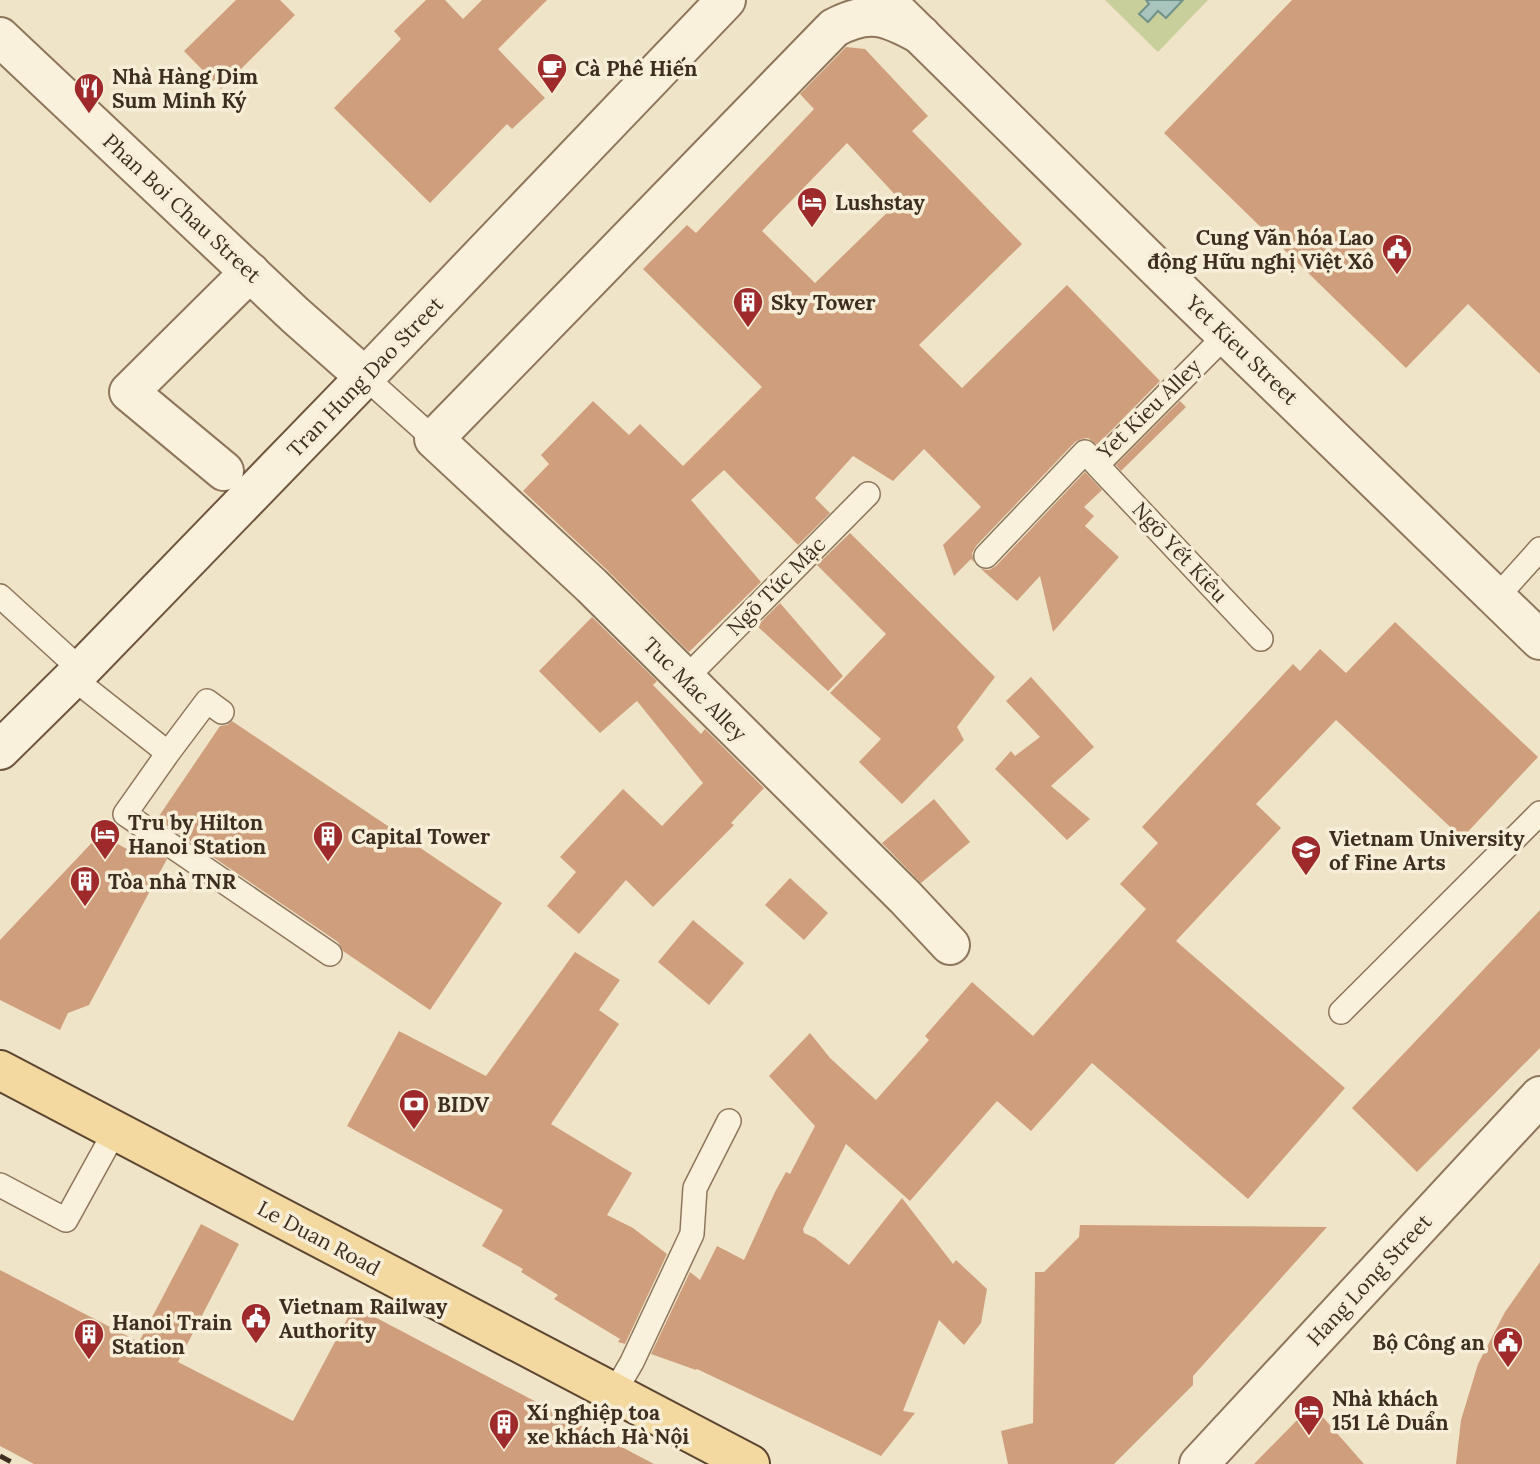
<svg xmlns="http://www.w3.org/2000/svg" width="1540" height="1464" viewBox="0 0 1540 1464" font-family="Lora,serif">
<rect width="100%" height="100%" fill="#f0e4c8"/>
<path fill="#c9cf9b" d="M1105,0H1208L1158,52Z"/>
<path fill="#a9c4bc" stroke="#6f938a" stroke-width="2" d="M1146,0H1183L1166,18L1158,11L1148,22L1139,14L1149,4Z"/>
<path fill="#cf9f7d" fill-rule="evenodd" d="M236,0H280L295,15L221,89L184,51Z
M426,0H445L463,19L482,0H547L498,49L545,98L512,129L507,124L430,203L334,108L401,39L394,31Z
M1292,0H1540V374L1468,304L1406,368L1164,133Z
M846,47L865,49L928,116L912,131L1022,244L919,345L962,388L1067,285L1160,381L1097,445L1088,438L1081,439L1075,442L976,546L972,553L974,562L971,559L954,576L943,545L981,507L924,449L893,481L853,456L815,498L830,513L798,545L724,470L691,500L761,582L689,652L607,570L523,491L549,464L541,455L593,401L629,435L640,424L683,466L762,387L643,269L687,225L696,233L814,109L800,94ZM847,143L900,200L815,283L762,231Z
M1180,401L1186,407L1121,471L1116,465Z
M1085,472L1102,490L1084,507L1094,516L1085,526L1119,557L1053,632L1040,576L1017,601L981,569L989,570L996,566Z
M850,533L995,677L957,727L964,740L902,804L859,762L881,739L830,693L886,634L817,565Z
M780,603L843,676L828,691L757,626Z
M592,617L657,681L653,685L701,734L705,729L764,788L731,823L734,825L653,907L626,880L579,934L547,906L576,872L560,857L623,789L662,826L703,783L637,701L600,733L539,671Z
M1395,622L1538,757L1462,838L1336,720L1256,804L1281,828L1176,941L1345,1088L1248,1199L1092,1063L1031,1131L997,1101L910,1201L846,1144L803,1229L804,1233L815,1238L849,1265L902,1198L953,1264L956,1260L987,1289L981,1323L964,1345L939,1320L903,1411L915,1413L881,1456L697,1369L696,1370L651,1354L690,1272L700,1280L717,1246L744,1260L775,1192L786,1172L790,1174L815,1126L769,1076L810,1033L830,1058L876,1100L929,1040L925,1036L972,982L1033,1036L1146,909L1120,884L1158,843L1142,827L1293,664L1300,671L1320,649L1346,673Z
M1031,677L1094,747L1051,786L1090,819L1067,840L995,769L1011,751L1015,756L1040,737L1006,701Z
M232,721L502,903L430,1010L343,951L338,942L157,819L220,726L227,725Z
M934,799L970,842L921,883L882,843Z
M100,834L134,853L141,842L167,859L89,1005L68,1013L60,1030L0,1000V940Z
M790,878L828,913L804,940L765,905Z
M1540,910V1048L1417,1172L1352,1108Z
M693,920L744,963L709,1005L658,962Z
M575,952L620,980L599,1010L619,1024L551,1124L632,1173L607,1215L633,1228L667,1254L625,1344L618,1342L620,1339L554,1299L558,1295L521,1272L523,1269L482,1246L503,1210L347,1126L399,1031L486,1076Z
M201,1224L239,1244L178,1362L293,1421L354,1306L654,1464H34L0,1446V1270L139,1342Z
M1080,1225L1327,1227L1193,1376V1385L1114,1464H1008L1001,1431L1033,1423L1035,1272H1044L1079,1237Z
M1540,1262V1464H1456L1461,1420L1478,1364L1505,1312Z
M1321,1415L1364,1464H1254L1301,1416Z"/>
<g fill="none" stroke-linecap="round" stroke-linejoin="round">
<g stroke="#8d765c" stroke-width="26">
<path id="service" d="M365,377L434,439
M1097,465L1261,639
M986,556L1085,452L1097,465L1226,335
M0,596L81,670
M1497,597L1540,549
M73,678L168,753L125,814L330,954
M685,679L868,494
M168,753L207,701L222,712
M1341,1012L1540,813
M0,1185L66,1220L115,1131
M614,1393L632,1362L692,1234L695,1188L729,1121"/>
</g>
<g stroke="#8d765c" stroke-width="42">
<path id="minor" d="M921,35C887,16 869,9 834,28L434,439L592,586L905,897L950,945
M224,471L129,392L250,272
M1199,1464L1540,1096"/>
</g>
<g stroke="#8d765c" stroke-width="42">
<path id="tertiary" d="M885,0L1170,281L1540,640
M0,37L295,315L365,377L726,0"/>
</g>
<g stroke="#6f573f" stroke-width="42">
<path id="secondary" d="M0,750L81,670L365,377"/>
</g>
<g stroke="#5b4430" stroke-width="42">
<path id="primary" d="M0,1070L750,1464"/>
</g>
<use href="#service" stroke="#faf1dc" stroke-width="23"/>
<use href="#minor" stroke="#faf1dc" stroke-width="38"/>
<use href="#tertiary" stroke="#faf1dc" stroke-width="38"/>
<use href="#secondary" stroke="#faf1dc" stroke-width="38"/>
<use href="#primary" stroke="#f3d9a0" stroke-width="38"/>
<path stroke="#3d2e20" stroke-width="5" stroke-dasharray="12 12" stroke-linecap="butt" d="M0,1456L15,1464"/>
</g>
<defs>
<g id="cafe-pin" transform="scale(1.575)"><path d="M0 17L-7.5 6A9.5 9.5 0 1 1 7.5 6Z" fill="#9e2a2b" stroke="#f7eed8"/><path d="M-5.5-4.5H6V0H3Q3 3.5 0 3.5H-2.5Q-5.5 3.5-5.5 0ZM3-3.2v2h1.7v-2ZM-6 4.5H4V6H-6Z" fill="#fff"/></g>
<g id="restaurant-pin" transform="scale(1.575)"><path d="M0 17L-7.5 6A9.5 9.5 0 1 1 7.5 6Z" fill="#9e2a2b" stroke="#f7eed8"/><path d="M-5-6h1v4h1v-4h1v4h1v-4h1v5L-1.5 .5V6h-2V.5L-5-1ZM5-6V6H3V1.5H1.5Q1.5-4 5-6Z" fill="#fff"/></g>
<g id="hotel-pin" transform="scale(1.575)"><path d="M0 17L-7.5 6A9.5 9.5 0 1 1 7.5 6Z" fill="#9e2a2b" stroke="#f7eed8"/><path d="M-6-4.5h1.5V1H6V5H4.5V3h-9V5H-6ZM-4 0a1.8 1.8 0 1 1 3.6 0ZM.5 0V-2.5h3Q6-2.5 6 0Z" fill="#fff"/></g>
<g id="civic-pin" transform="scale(1.575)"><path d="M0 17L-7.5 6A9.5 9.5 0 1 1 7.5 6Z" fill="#9e2a2b" stroke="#f7eed8"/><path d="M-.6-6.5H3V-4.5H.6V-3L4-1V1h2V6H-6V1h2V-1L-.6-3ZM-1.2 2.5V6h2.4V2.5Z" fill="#fff"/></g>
<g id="building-pin" transform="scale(1.575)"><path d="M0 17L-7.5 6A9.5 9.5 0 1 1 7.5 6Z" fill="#9e2a2b" stroke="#f7eed8"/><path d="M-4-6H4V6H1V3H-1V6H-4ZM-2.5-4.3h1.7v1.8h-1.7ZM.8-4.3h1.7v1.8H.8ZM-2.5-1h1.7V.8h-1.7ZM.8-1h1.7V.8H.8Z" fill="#fff"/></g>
<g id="university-pin" transform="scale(1.575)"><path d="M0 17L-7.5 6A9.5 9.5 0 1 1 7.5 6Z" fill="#9e2a2b" stroke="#f7eed8"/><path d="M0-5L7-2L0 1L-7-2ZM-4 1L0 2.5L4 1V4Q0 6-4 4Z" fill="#fff"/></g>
<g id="bank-pin" transform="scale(1.575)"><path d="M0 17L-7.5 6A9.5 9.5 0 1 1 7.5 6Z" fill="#9e2a2b" stroke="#f7eed8"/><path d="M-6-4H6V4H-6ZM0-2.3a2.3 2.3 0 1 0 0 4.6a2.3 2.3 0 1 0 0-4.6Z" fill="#fff"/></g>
</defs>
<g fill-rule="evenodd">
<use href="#cafe-pin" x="552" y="68"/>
<use href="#restaurant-pin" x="89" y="88"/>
<use href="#hotel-pin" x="812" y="202"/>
<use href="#civic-pin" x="1397" y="249"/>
<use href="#building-pin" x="748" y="302"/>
<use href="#hotel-pin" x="105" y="834"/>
<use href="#building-pin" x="328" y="836"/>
<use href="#university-pin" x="1306" y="850"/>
<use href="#building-pin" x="85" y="881"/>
<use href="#bank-pin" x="414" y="1104"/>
<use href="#civic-pin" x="256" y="1318"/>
<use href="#building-pin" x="89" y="1334"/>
<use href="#civic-pin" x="1508" y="1342"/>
<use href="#hotel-pin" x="1309" y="1410"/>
<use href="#building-pin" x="504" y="1424"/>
</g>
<g text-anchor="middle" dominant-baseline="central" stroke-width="7" stroke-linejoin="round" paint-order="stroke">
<g font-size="21" font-weight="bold" fill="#3d2e20" stroke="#f7eed8" text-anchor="start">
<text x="575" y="68">Cà Phê Hiến</text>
<text x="112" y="76">Nhà Hàng Dim<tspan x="112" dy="24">Sum Minh Ký</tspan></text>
<text x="835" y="202">Lushstay</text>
<text x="1374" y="237" text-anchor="end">Cung Văn hóa Lao<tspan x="1374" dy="24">động Hữu nghị Việt Xô</tspan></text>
<text x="771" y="302">Sky Tower</text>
<text x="128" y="822">Tru by Hilton<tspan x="128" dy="24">Hanoi Station</tspan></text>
<text x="351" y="836">Capital Tower</text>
<text x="1329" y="838">Vietnam University<tspan x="1329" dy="24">of Fine Arts</tspan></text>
<text x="108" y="881">Tòa nhà TNR</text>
<text x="437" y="1104">BIDV</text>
<text x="279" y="1306">Vietnam Railway<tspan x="279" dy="24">Authority</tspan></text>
<text x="112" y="1322">Hanoi Train<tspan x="112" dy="24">Station</tspan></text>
<text x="1485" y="1342" text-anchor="end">Bộ Công an</text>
<text x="1332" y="1398">Nhà khách<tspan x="1332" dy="24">151 Lê Duẩn</tspan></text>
<text x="527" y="1412">Xí nghiệp toa<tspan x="527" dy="24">xe khách Hà Nội</tspan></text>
</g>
<g font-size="21" fill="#3d2e20" stroke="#f7eed8">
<text transform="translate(182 208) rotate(43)">Phan Boi Chau Street</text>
<text transform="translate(1242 350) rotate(44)">Yet Kieu Street</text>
<text transform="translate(365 377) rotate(-46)">Tran Hung Dao Street</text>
<text transform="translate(1149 409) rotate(-44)">Yet Kieu Alley</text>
<text transform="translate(1180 552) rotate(47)">Ngõ Yết Kiêu</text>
<text transform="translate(776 586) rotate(-45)">Ngõ Tức Mặc</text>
<text transform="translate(695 689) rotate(45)">Tuc Mac Alley</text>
<text transform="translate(319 1238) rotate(28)">Le Duan Road</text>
<text transform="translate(1369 1280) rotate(-47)">Hang Long Street</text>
</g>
</g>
</svg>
